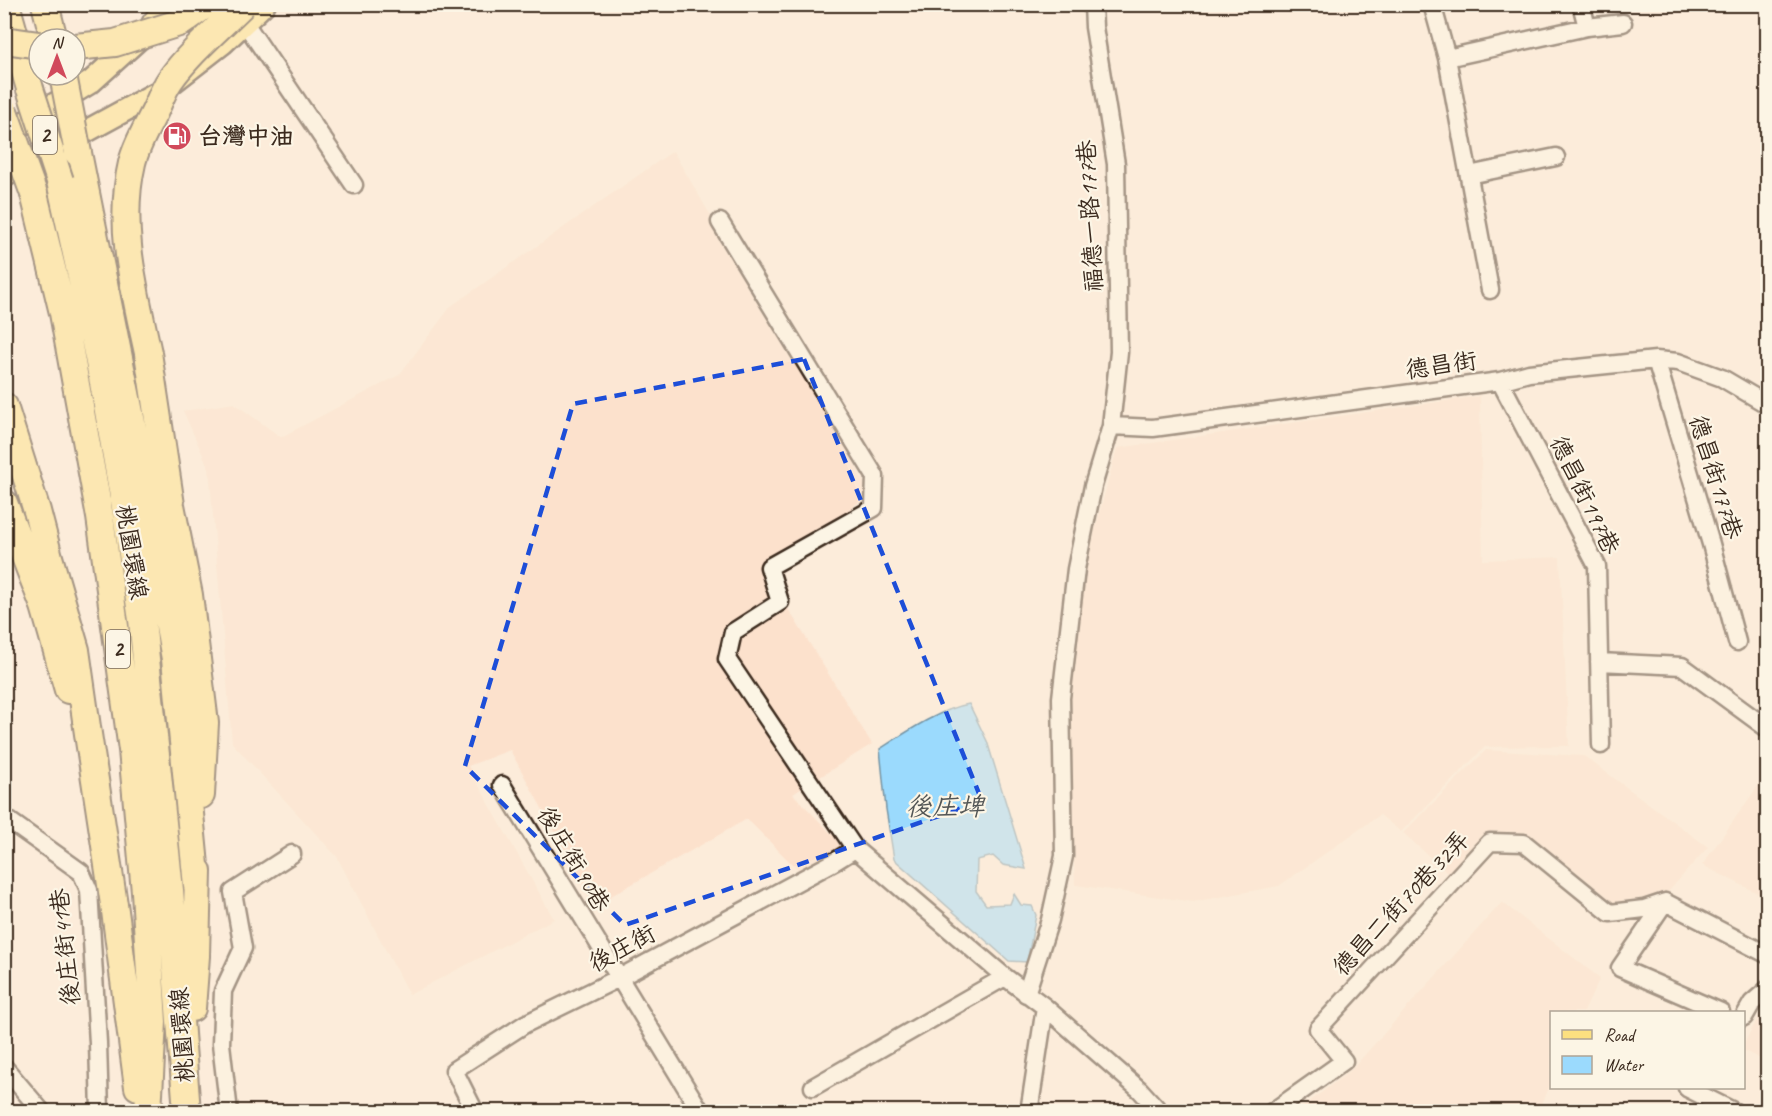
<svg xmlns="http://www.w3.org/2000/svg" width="1772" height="1116" viewBox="0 0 1772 1116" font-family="Caveat,'LXGW WenKai TC',sans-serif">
<rect width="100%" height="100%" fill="#fcecda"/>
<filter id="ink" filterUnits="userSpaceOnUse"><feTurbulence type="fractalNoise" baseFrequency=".0167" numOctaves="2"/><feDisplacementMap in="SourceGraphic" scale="12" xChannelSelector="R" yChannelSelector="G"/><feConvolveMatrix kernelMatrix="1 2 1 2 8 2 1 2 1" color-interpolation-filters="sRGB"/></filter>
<g filter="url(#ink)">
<path fill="#fce1cc" d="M673,151L851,455L869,494L767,575L872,744L793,794L846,849L800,872L747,819L595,905L510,750L468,766L554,919L409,995L337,857L232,743L209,469L183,411L234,403L281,437L399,375L451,306Z
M1480,396L1483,560L1560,557L1569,746L1485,747L1401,832L1380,815L1279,886L1193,902L1075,885L1067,696L1084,569L1117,448Z
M1486,750L1584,756L1708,847L1662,899L1612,907L1525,834H1488L1450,875L1403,833Z
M1767,773V898L1702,865Z
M1502,902L1600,978L1584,1012H1552L1551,1084L1539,1111H1297L1351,1070Z
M1767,1002V1062L1744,1051V1043Z"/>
<path fill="#9bdafd" stroke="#7594a4" stroke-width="1.5" d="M969,704L987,741L1026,869L1003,865L993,856L977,860L976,891L986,905L1010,904L1014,894L1021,905L1032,906L1036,915L1027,962L1009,961L894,859L886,809L880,749C905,733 940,709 969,704Z"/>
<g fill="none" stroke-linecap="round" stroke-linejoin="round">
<g stroke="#3b2a1e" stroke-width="21">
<path id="minor" d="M1432,4L1447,58L1490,290
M245,23L354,185
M1587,27L1623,23
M1447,58L1587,27L1581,4
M1469,175L1556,157
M720,222L875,476L874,508L769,567L780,602L733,632L727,659L855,849L1005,977L1045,1007L1140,1090L1160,1112
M1656,360L1711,544L1737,642
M1500,381L1597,566L1601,745
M1111,426L1153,428L1500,381L1529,373L1656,360L1678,362L1722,378L1768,405
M1599,662L1682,666L1768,729
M502,785L701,1112
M4,817L81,872L89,890L98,1043L100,1112
M1665,902L1620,968L1721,1012
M1026,994L1050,920L1064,856L1061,698L1076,569L1093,486L1111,426L1119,352L1116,164L1094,27L1093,4
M1744,1017L1752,1003L1768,989
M4,1067L42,1112
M813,1087L1005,977
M1687,1088L1735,1112
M229,1112L221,1044L223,991L243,948L233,892L292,854
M475,1112L454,1070L525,1024L619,978L834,862L855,849
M1029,1112L1045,1007
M1272,1112L1344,1061L1318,1029L1490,842L1524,843L1610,913L1644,909L1665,902L1768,955"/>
</g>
<g stroke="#3b2a1e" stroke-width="26">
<path id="major" d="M4,135L91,82L143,35
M4,176L164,89L223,43L264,4"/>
</g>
<g stroke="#3b2a1e" stroke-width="30">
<path id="highway" d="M6,4L30,89
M45,4L54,39
M155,24L171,4
M78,153L137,448L175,659L197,886
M60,181L86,299L102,377L125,507L142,620L170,890L187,1112
M34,194L63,313L100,517L132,750L145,892L153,1022L148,1112
M148,353L171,505L189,595L205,723L201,795
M4,406L37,511L49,557L76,650L88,734L115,911L138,1087
M4,503L44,606L68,690
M192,1008L196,956L198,871"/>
</g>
<use href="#minor" stroke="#fcf5e5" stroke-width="16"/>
<use href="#major" stroke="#fce080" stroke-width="21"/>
<use href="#highway" stroke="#fce080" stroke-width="26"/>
<g stroke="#3b2a1e" stroke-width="30" stroke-linecap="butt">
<path id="highway-bridge" d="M4,40L39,45
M75,47L115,43L182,22L207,4
M63,75L78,153
M30,89L60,181
M4,111L34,194
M148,353C135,292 117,226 132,163C136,146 146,129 154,113C159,103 163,90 170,80C190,52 218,29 243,4"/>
</g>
<use href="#highway-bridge" stroke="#fce080" stroke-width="26"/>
</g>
</g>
<path d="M0 0H1772V1116H0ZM804,359L982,801L625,925L465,766L573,404Z" fill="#fcecda" fill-opacity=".55" fill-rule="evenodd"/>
<path fill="none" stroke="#1d4ed8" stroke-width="4.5" stroke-dasharray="12 8" stroke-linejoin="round" d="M804,359L982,801L625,925L465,766L573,404Z"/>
<defs>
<g id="fuel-disc" transform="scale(1.5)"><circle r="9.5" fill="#d1495b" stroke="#fcf5e5"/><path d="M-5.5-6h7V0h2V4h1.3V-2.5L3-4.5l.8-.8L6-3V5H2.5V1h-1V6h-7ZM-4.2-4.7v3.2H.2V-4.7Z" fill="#fff"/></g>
</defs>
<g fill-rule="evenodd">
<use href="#fuel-disc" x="177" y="136"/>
</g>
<g text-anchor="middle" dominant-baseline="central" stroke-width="4.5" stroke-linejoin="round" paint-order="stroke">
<g fill="#fcf5e5" stroke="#75675a" stroke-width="1.5">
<rect x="33" y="116" width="24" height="38" rx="4.5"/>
<rect x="106" y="630" width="24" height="38" rx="4.5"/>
</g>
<g font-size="22" font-weight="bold" fill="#3b2a1e">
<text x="45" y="135">2</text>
<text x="118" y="649">2</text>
</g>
<g font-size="24" font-weight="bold" fill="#3b2a1e" stroke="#fcf5e5" text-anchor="start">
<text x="198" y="136">台灣中油</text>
</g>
<g font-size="24" fill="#3b2a1e" stroke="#fcf5e5">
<text transform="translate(1090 216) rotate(-93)">福德一路177巷</text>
<text transform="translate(1441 365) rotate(-8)">德昌街</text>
<text transform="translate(1716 477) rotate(73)">德昌街177巷</text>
<text transform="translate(1585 495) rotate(64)">德昌街197巷</text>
<text transform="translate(132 552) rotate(81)">桃園環線</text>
<text transform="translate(574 859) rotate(59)">後庄街90巷</text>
<text transform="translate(1401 903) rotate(-47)">德昌二街70巷32弄</text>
<text transform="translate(65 947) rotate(-96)">後庄街41巷</text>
<text transform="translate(622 948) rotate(-28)">後庄街</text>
<text transform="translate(182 1035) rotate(-94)">桃園環線</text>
</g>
<g font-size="26" font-style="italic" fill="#535656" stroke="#fcf5e5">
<text x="945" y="806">後庄埤</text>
</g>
</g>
<rect width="1772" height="1116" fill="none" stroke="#fcf5e5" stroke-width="24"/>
<rect x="12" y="12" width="1748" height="1092" fill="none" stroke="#3b2a1e" stroke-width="2" filter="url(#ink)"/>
<rect x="1550" y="1011" width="195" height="78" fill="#fcf5e5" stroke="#afa495" stroke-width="1.5"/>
<rect x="1562" y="1030" width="30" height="9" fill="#fce080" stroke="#afa495" stroke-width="1.5"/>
<text x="1604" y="1041" font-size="18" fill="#3b2a1e">Road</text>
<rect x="1562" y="1056" width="30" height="18" fill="#9bdafd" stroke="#afa495" stroke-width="1.5"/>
<text x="1604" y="1071" font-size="18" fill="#3b2a1e">Water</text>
<g transform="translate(57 57)"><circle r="28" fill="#fcf5e5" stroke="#afa495" stroke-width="1.5"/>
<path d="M0-4.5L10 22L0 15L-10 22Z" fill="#d1495b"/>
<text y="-9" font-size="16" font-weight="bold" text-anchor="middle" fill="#3b2a1e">N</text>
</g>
</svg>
